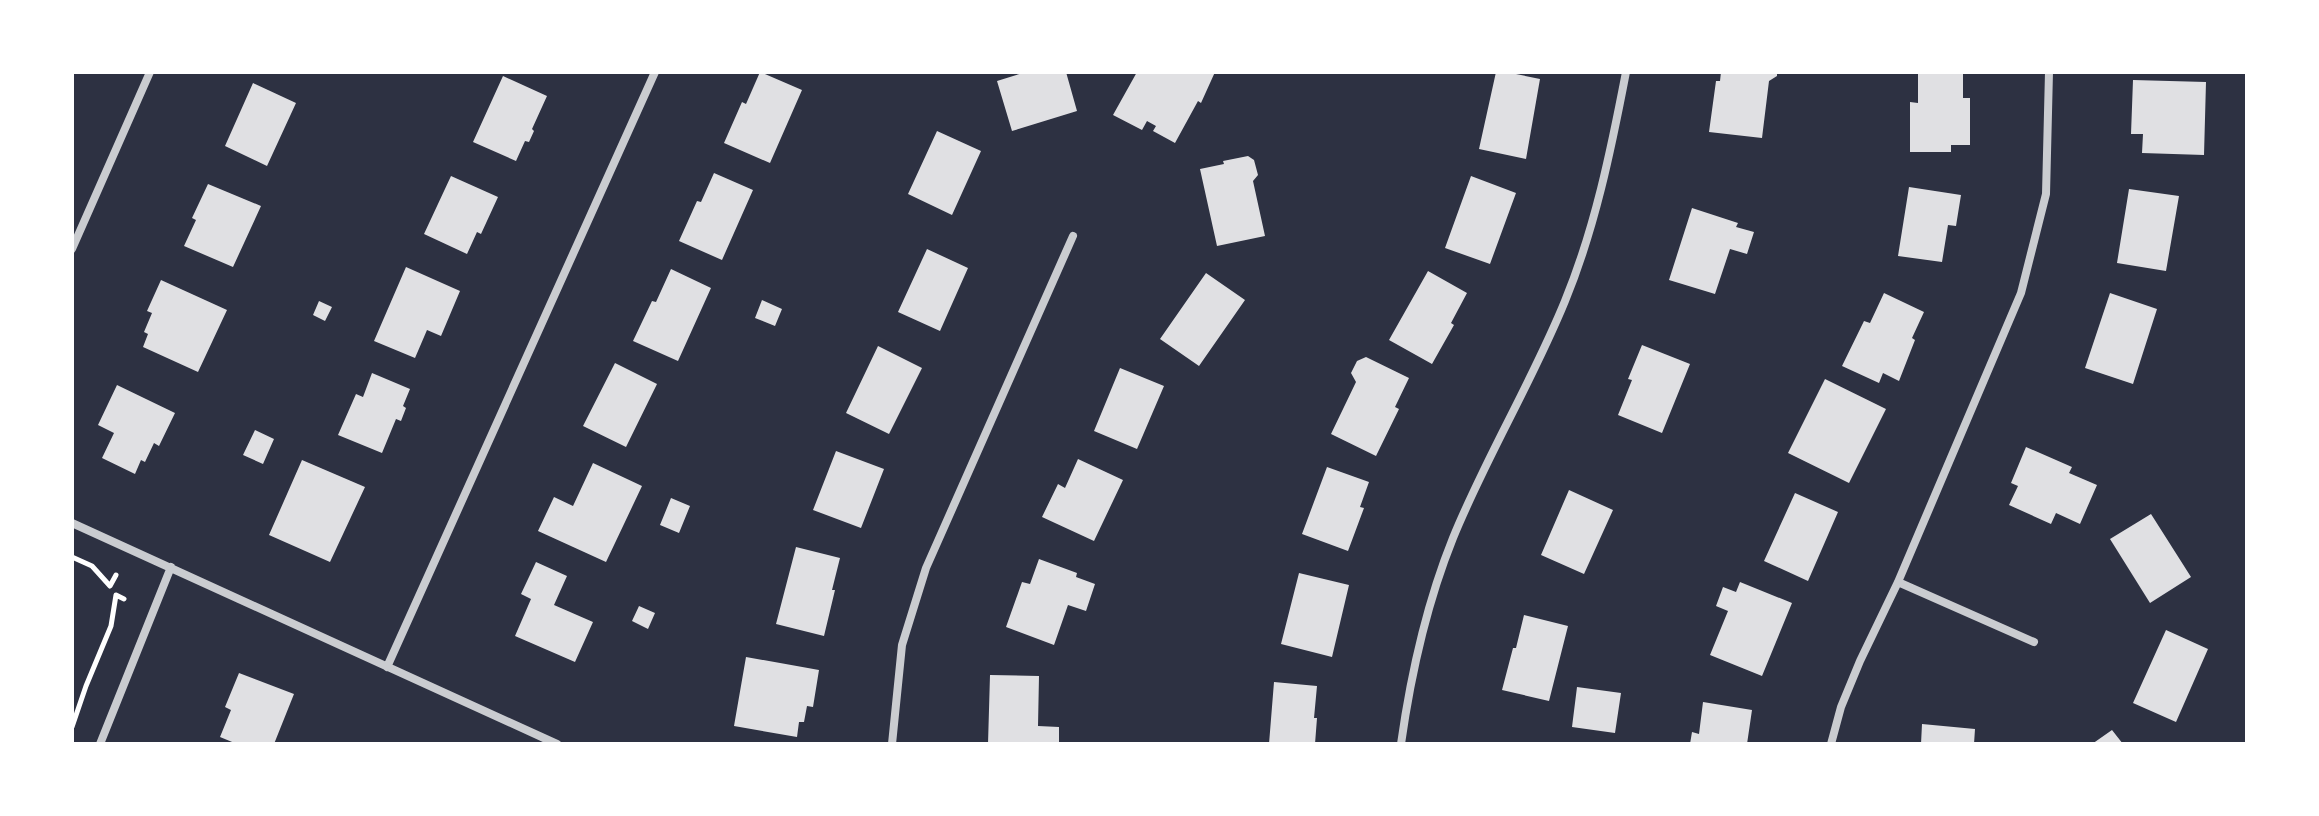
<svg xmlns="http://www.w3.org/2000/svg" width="2319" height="816" viewBox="0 0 2319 816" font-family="'Roboto Condensed',sans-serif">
<rect width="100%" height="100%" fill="#2d3142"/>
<path fill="#e0e0e3" d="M760,72L802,90L770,163L724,143L742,102L746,104Z
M1026,72H1066L1077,111L1012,131L997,81Z
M1137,72H1187L1190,74L1191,72H1215L1201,103L1198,101L1175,143L1153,131L1156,126L1147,121L1142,130L1113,115Z
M1496,72H1506L1540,79L1526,159L1479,149Z
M1721,72H1777V76L1769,81L1762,138L1709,132L1716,81H1720Z
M1918,72H1963V98H1970V145H1951V152H1910V102L1918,103Z
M503,76L547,96L532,129L534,131L529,142L525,141L516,161L473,142Z
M2133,80L2206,82L2204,155L2142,153L2143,134H2131Z
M253,83L296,103L267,166L225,146Z
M937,131L981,151L952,215L908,194Z
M1248,156L1254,160L1258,175L1253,181L1265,236L1217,246L1200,169L1224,164L1223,161Z
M714,173L753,190L722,260L679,241L697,201L701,202Z
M451,176L498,197L481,234L477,232L467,254L424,234Z
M1471,176L1516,193L1490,264L1445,248Z
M208,184L261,206L233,267L184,246L196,220L192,218Z
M1909,187L1961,195L1956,226L1948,225L1942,262L1898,256Z
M2129,189L2179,196L2166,271L2117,263Z
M1692,208L1738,223L1736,227L1754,232L1747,254L1730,249L1715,294L1669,280Z
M927,249L968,268L940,331L898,312Z
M406,267L460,291L441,336L427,330L415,358L374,341Z
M671,269L711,288L678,361L633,341L652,301L656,302Z
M1428,271L1467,293L1451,323L1454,325L1432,364L1389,340Z
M1206,273L1245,300L1199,366L1160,339Z
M161,280L227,310L198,372L143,347L148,334L144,332L152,313L147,311Z
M1884,293L1924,312L1912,338L1915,340L1899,381L1883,373L1879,383L1842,366L1864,321L1870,323Z
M2110,293L2157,309L2133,384L2085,368Z
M762,300L782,309L775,326L755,318Z
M319,301L332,307L325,321L313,315Z
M1642,345L1690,364L1662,433L1618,415L1632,380L1628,379Z
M878,346L922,368L889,434L846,413Z
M1366,357L1409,378L1395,407L1399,409L1376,456L1331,434L1356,382L1351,373L1357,361Z
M615,363L657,384L626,447L583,426Z
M1120,368L1164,386L1137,449L1094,431Z
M372,373L410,389L403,406L406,408L401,421L396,419L382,453L338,435L356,394L363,397Z
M1825,379L1886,409L1849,483L1788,453Z
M117,385L175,413L159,446L154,443L145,462L141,460L135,474L102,458L114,433L98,425Z
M255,430L274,439L263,464L243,455Z
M2026,447L2072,467L2069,473L2097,485L2080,524L2056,513L2051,524L2009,505L2018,486L2011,483Z
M836,451L884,469L861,528L813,510Z
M1078,459L1123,480L1094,541L1042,517L1058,484L1065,488Z
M302,460L365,487L330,562L269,535Z
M593,463L642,486L606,562L538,531L554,497L573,506Z
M1327,467L1369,482L1360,507L1364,508L1348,551L1302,534Z
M1569,490L1613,510L1584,574L1541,555Z
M1795,493L1838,512L1808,581L1764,561Z
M671,498L690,506L679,533L660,525Z
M2151,514L2191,577L2150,603L2110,539Z
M796,547L840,558L832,590H835L824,636L776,624Z
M1039,559L1077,573L1076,577L1095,584L1086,611L1068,605L1054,645L1006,627L1022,582L1030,584Z
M536,562L567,576L554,605L593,622L575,662L515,636L531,599L521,594Z
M1299,573L1349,585L1332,657L1281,644Z
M1740,582L1792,603L1762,676L1710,655L1728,611L1716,606L1723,587L1736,592Z
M639,606L655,613L648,629L632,621Z
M1524,615L1568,626L1549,701L1502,690L1513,648H1516Z
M2166,630L2208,649L2176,722L2133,703Z
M746,657L819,670L813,707L807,706L804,722H799L797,737L734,726Z
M239,673L294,694L274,744H237L220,737L231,710L225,707Z
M990,675L1039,676L1038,726L1059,727V744H988Z
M1274,682L1317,686L1314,718H1317L1315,744H1269Z
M1577,687L1621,693L1615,733L1572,727Z
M1703,702L1752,710L1747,744H1690L1692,732L1699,734Z
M1922,724L1975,729L1974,744H1921Z
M2112,730L2123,744H2092Z"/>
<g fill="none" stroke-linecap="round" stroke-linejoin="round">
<path stroke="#fff" stroke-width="5" d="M72,557L92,566L110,586L116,575
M72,727L86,686L111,626L116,595L124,599"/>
<path stroke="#caccd0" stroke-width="8" d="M72,249L150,72
M72,523L557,744
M1898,582L2034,642
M387,667L655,72
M100,744L171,567
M892,744L902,645L926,568L1073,236
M1401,744C1411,673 1426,605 1453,538C1486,457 1532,382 1565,301C1595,228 1611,150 1626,72
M1831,744L1841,707L1860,661L1898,582L2021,293L2046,194L2049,72"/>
</g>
<rect width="2319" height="816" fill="none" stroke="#ffffff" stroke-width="148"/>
</svg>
